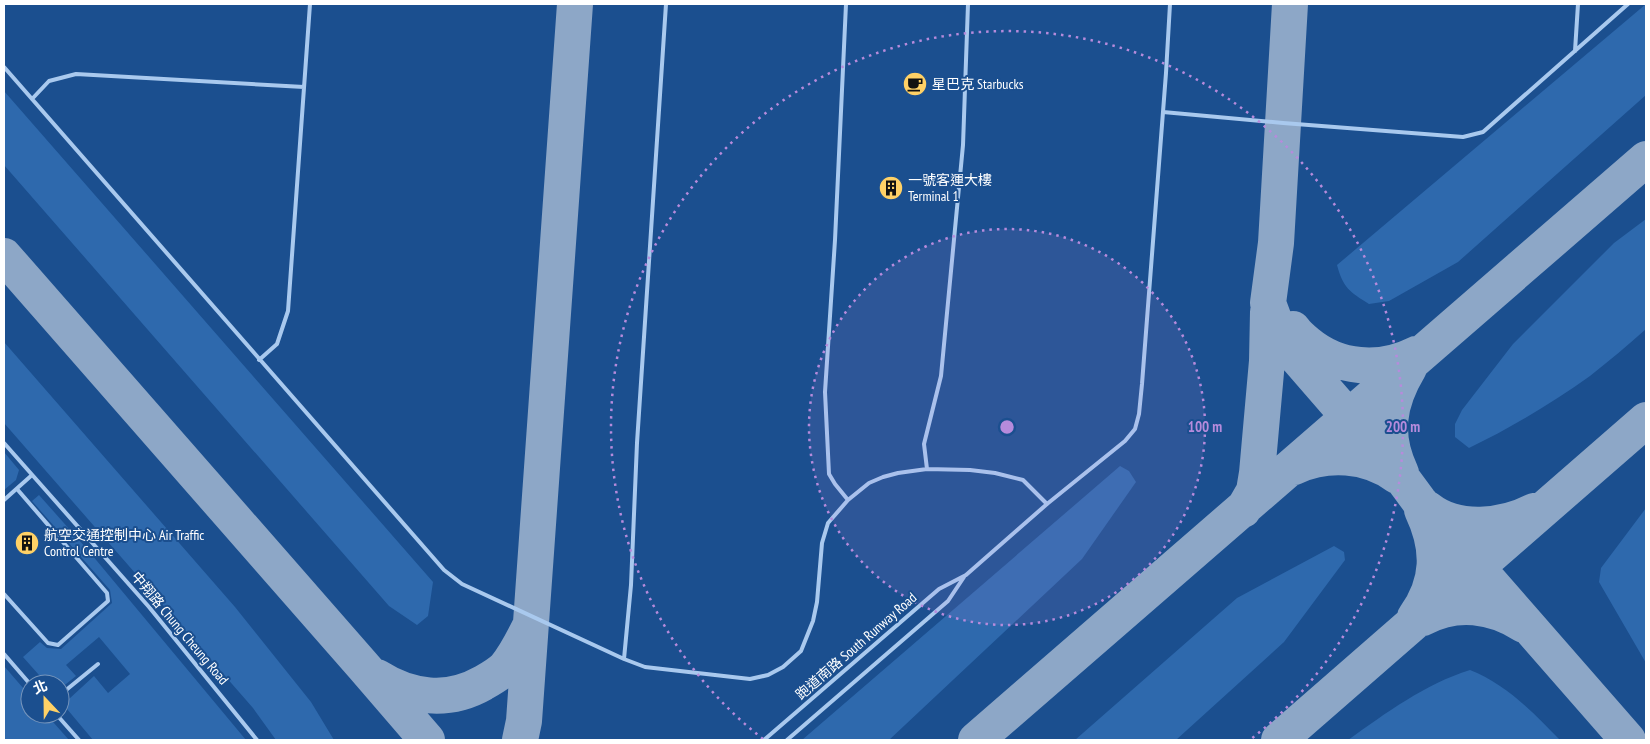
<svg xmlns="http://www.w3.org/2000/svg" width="1650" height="744" viewBox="0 0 1650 744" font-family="'PT Sans Narrow','Noto Sans TC',sans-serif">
<rect width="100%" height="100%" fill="#1b4f8f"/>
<path fill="#2e69ad" d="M1646,4V95L1458,262L1389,301L1369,304C1350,292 1343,288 1337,265Z
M4,91L433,582L428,616L417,625L389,606L4,165Z
M1646,219V329C1628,345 1609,361 1590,376C1552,403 1511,428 1469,448L1455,437V424L1462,410L1513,344L1614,243Z
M4,342L235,607L311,702L334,740H276L253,708L4,423Z
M4,452L19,470L16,480L4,490Z
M1120,466L1129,471L1136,482L1082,559L889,740H802Z
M39,495L87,549L246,740H93L67,709L69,699L94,676L108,693L130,674L99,637L66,665L76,676L61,688L60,684H47L23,657L40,642L47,648L61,649L112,603L110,590L32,501Z
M1646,508V663L1599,582L1601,568Z
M1334,546L1344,552L1345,560L1284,642L1176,740H1075L1237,598Z
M4,666L30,696V714H46L69,740H4Z
M1470,670C1506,684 1534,713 1560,740H1348C1386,713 1425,684 1470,670Z"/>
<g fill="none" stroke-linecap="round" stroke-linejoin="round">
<path stroke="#8da7c7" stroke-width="36" d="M1290,4L1276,243L1268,303L1275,322L1293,353L1405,482L1419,501L1628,740
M4,256L364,667L427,740
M1293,329C1297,335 1302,339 1307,343C1338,369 1380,372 1416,354
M1294,467C1327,452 1367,454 1397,476
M1401,473C1383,435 1388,403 1409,368
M1428,509C1457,532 1503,527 1534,511
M1243,510L1254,491L1257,473L1267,361L1268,312
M1415,617C1440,582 1440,548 1422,510
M1423,618C1456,600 1493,605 1524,625
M377,677C410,698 448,703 483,683C490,679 499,674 505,668C515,656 522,642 529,628
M520,740L524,721L575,4
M976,740C1200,548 1423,354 1646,159
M1279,740L1646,420"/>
<path stroke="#a9c9ee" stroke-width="4" d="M846,4L835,240L825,392L829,474L835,484L848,500
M1575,51L1578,4
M4,67L444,570L462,584L624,659L645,667L750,679L768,675L783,667L801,651L813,621L817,602L822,543L828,523L848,500L869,483L883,477L898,473L927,469L970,470L995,473L1023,480L1047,504
M32,99L49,81L76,74L304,87
M1163,112L1283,123L1463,137L1483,132L1628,4
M259,360L277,344L288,311L310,4
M4,443L149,607L257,740
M927,469L924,444L941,376L963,145L968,4
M4,500L32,475
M4,594L48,643L58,645L108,601L107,593L17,489
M4,654L30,684
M624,659L631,585L637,443L666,4
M60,695L98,664
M56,714L79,740
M764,740L939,589L966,575L1047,504L1125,441L1135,429L1139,414L1142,384L1166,73L1170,4
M787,740L948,601L964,577"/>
</g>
<circle cx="1007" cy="427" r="198" fill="#b68bdc" fill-opacity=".12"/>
<g fill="none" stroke="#b68bdc" stroke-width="2.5" stroke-dasharray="2.5 5">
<circle cx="1007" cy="427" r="198"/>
<path d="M763 739A396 396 0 1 1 1251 739"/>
</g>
<defs>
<g id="cafe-disc" transform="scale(1.25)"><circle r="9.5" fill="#ffd166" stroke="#1b4f8f"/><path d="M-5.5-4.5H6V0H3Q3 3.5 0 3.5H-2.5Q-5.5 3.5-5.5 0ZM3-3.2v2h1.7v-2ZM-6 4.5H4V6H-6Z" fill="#111"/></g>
<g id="building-disc" transform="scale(1.25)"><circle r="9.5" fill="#ffd166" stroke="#1b4f8f"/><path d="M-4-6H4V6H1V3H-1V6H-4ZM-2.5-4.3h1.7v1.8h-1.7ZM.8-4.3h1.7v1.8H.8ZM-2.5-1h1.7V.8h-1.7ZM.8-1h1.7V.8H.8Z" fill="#111"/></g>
</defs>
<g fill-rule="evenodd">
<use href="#cafe-disc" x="915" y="84"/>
<use href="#building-disc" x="891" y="188"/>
<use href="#building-disc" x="27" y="543"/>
</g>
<g text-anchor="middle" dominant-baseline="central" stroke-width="4" stroke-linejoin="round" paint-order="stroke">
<g font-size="14" fill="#fff" stroke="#1b4f8f" text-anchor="start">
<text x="932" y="84">星巴克 Starbucks</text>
<text x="908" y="180">一號客運大樓<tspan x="908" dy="16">Terminal 1</tspan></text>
<text x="44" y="535">航空交通控制中心 Air Traffic<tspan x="44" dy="16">Control Centre</tspan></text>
</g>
<g font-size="14" fill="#fff" stroke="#1b4f8f">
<text transform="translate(180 628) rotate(50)">中翔路 Chung Cheung Road</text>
<text transform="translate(856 646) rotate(-41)">跑道南路 South Runway Road</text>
</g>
</g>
<circle cx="1007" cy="427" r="8" fill="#b68bdc" stroke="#1b4f8f" stroke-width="2.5"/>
<g font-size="15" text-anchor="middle" font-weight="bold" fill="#b68bdc" stroke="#1b4f8f" stroke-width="4" stroke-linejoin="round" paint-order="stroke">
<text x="1205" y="432">100 m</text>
<text x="1403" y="432">200 m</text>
</g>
<rect width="1650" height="744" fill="none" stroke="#ffffff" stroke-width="10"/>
<g transform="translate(45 699) rotate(338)"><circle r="24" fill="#1b4f8f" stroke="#7695bc"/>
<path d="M0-4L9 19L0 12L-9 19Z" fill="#ffd166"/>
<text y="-8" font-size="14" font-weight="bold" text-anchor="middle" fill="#ffffff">北</text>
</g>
</svg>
